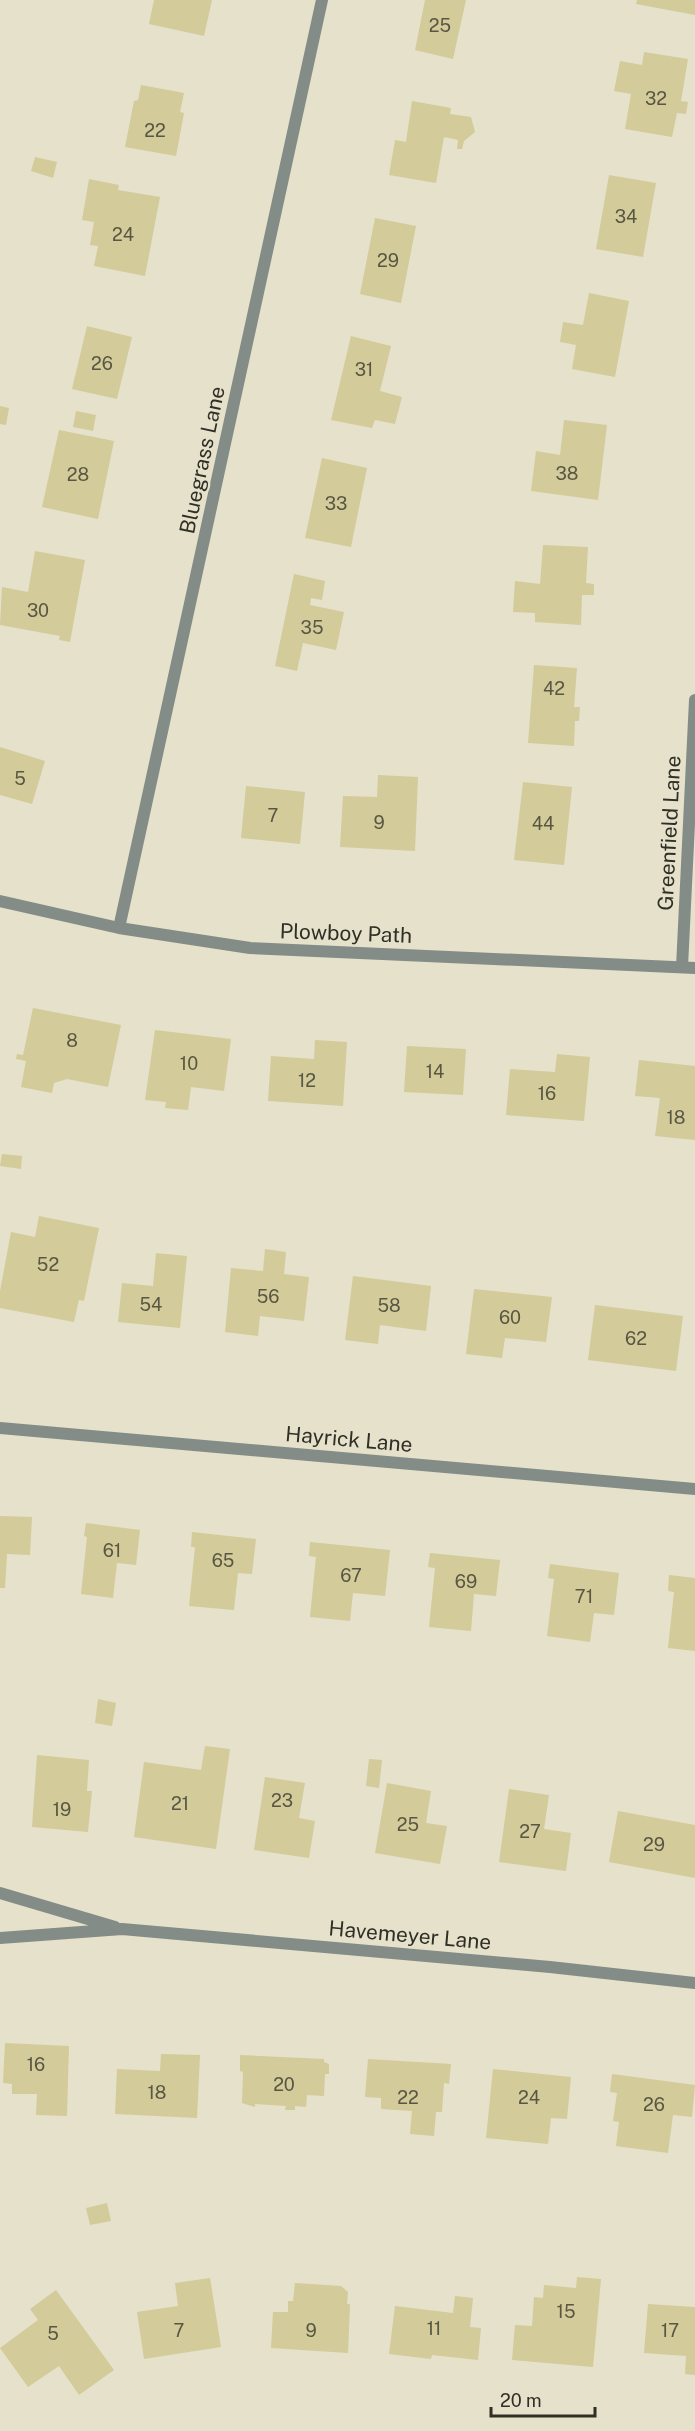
<svg xmlns="http://www.w3.org/2000/svg" width="695" height="2431" viewBox="0 0 695 2431" font-family="'Public Sans',sans-serif">
<rect width="100%" height="100%" fill="#e5e1cb"/>
<path fill="#d3cb9a" d="M154,0H212L204,36L149,24Z
M425,0H466L453,59L415,50Z
M637,0H695V15L636,4Z
M644,52L688,59L681,101L688,102L686,114L677,113L672,137L625,129L631,94L614,91L620,61L642,65Z
M141,85L184,93L180,112L184,113L176,156L125,147L134,101L138,100Z
M412,101L451,108L450,114L471,117L475,132L464,141L462,149H457L458,140L444,137L436,183L389,175L395,140L406,142Z
M35,157L57,162L53,178L31,171Z
M609,175L656,183L643,257L596,249Z
M89,179L119,185L118,190L160,197L145,276L94,266L98,246L90,245L94,222L82,220Z
M375,218L416,226L401,303L360,294Z
M589,293L629,301L615,377L572,369L576,345L560,342L563,322L583,325Z
M87,326L132,337L117,399L72,389Z
M351,336L391,346L380,391L402,397L395,424L375,420L372,428L331,420Z
M0,406L9,408L6,425L0,424Z
M76,411L96,415L93,431L73,427Z
M564,420L607,425L598,500L531,491L536,451L560,455Z
M59,430L114,441L98,519L42,507Z
M322,458L367,468L351,547L305,538Z
M543,545L588,547L586,583L594,584V595H582L581,625L535,622V613L513,612L515,581L540,584Z
M35,551L85,560L70,642L59,640L60,636L0,625L2,587L28,592Z
M294,574L325,581L322,600L311,598L310,605L344,612L336,650L303,643L297,671L275,666Z
M534,665L577,668L574,707H580L579,721H575L574,746L528,743Z
M0,747L45,761L32,804L0,795Z
M378,775L418,777L415,851L340,847L343,796L377,797Z
M523,782L572,787L564,865L514,860Z
M246,786L305,792L300,844L241,838Z
M33,1008L121,1025L108,1087L67,1079L54,1083L52,1093L21,1087L26,1061L16,1059L17,1054L23,1055Z
M155,1030L231,1039L224,1091L191,1087L188,1110L165,1108L166,1102L145,1100Z
M315,1040L347,1042L343,1106L268,1101L271,1056L314,1059Z
M407,1046L466,1049L463,1095L404,1092Z
M557,1054L590,1057L584,1121L506,1115L510,1069L555,1072Z
M639,1060L695,1066V1140L655,1136L660,1098L635,1096Z
M2,1154L22,1156L21,1169L0,1166Z
M39,1216L99,1228L84,1301L79,1300L74,1322L0,1308V1291L11,1232L35,1237Z
M265,1249L286,1252L284,1274L309,1277L304,1321L260,1316L258,1336L225,1332L231,1268L263,1271Z
M156,1253L187,1256L180,1328L118,1322L122,1283L153,1286Z
M353,1276L431,1286L426,1331L380,1325L378,1344L345,1340Z
M474,1289L552,1297L546,1342L505,1338L502,1358L466,1354Z
M595,1305L683,1316L676,1371L588,1360Z
M0,1516L32,1517L30,1555L7,1554L5,1588H0Z
M86,1523L140,1530L136,1565L117,1563L113,1598L81,1594L87,1537L84,1536Z
M192,1532L256,1539L252,1574L238,1573L234,1610L189,1606L195,1547H191Z
M310,1542L390,1550L385,1596L353,1593L350,1621L310,1617L316,1557L309,1556Z
M430,1553L500,1560L496,1596L474,1594L471,1631L429,1627L435,1568L428,1567Z
M550,1564L619,1573L614,1615L594,1613L590,1642L547,1636L554,1579L548,1578Z
M669,1575L695,1578V1651L668,1648L674,1592L668,1591Z
M98,1699L116,1703L112,1726L95,1723Z
M205,1746L230,1749L216,1849L134,1837L144,1762L201,1770Z
M37,1755L89,1760L87,1791H92L88,1832L32,1827Z
M369,1759L382,1760L379,1788L366,1786Z
M265,1777L305,1783L299,1818L315,1821L309,1858L254,1850Z
M387,1783L431,1791L426,1823L447,1826L440,1864L375,1853Z
M509,1789L549,1795L544,1829L571,1833L566,1871L499,1862Z
M618,1811L695,1825V1878L609,1862Z
M5,2043L69,2046L67,2116L36,2115L37,2094H12V2084L3,2083Z
M161,2054L200,2055L197,2118L115,2114L117,2069L160,2071Z
M240,2055L324,2059V2062L329,2064V2074H325L324,2096L307,2095L306,2107L295,2106V2110H285L286,2106L255,2104V2107L242,2103L243,2072L240,2071Z
M368,2059L451,2064L449,2084L444,2083L442,2112H436L434,2136L410,2134L412,2111L381,2109V2098L365,2097Z
M493,2069L571,2077L567,2119L551,2118L548,2144L486,2138Z
M612,2074L695,2085L692,2117L673,2115L668,2153L616,2146L619,2122L613,2121L617,2093L610,2092Z
M107,2203L111,2221L90,2225L86,2208Z
M577,2277L601,2279L593,2367L512,2360L515,2325L532,2326L534,2297L543,2298L544,2285L576,2288Z
M210,2278L221,2347L144,2359L137,2312L178,2306L175,2283Z
M295,2283L341,2286L348,2292L347,2304H350L348,2353L271,2348L273,2312H288V2301H293Z
M56,2290L114,2370L79,2395L59,2366L28,2387L0,2348L38,2320L30,2309Z
M455,2296L473,2298L470,2327L481,2328L478,2360L432,2355L431,2359L389,2354L395,2306L453,2313Z
M648,2304L695,2307V2375L685,2374L686,2356L644,2353Z"/>
<g fill="none" stroke-linecap="round" stroke-linejoin="round">
<path stroke="#838c86" stroke-width="12" d="M0,901L119,928L250,948L695,968
M119,928L322,0
M682,967L695,700
M0,1428L695,1489"/>
<path stroke="#838c86" stroke-width="12" d="M0,1893L115,1927
M0,1938L122,1929L550,1967L695,1983"/>
</g>
<g text-anchor="middle" dominant-baseline="central" stroke-width="4.5" stroke-linejoin="round" paint-order="stroke">
<g font-size="18" fill="#595643">
<text x="440" y="25">25</text>
<text x="656" y="98">32</text>
<text x="155" y="130">22</text>
<text x="626" y="216">34</text>
<text x="123" y="234">24</text>
<text x="388" y="260">29</text>
<text x="102" y="363">26</text>
<text x="364" y="369">31</text>
<text x="567" y="473">38</text>
<text x="78" y="474">28</text>
<text x="336" y="503">33</text>
<text x="38" y="610">30</text>
<text x="312" y="627">35</text>
<text x="554" y="688">42</text>
<text x="20" y="778">5</text>
<text x="273" y="815">7</text>
<text x="379" y="822">9</text>
<text x="543" y="823">44</text>
<text x="72" y="1040">8</text>
<text x="189" y="1063">10</text>
<text x="435" y="1071">14</text>
<text x="307" y="1080">12</text>
<text x="547" y="1093">16</text>
<text x="676" y="1117">18</text>
<text x="48" y="1264">52</text>
<text x="268" y="1296">56</text>
<text x="151" y="1304">54</text>
<text x="389" y="1305">58</text>
<text x="510" y="1317">60</text>
<text x="636" y="1338">62</text>
<text x="112" y="1550">61</text>
<text x="223" y="1560">65</text>
<text x="351" y="1575">67</text>
<text x="466" y="1581">69</text>
<text x="584" y="1596">71</text>
<text x="282" y="1800">23</text>
<text x="180" y="1803">21</text>
<text x="62" y="1809">19</text>
<text x="408" y="1824">25</text>
<text x="530" y="1831">27</text>
<text x="654" y="1844">29</text>
<text x="36" y="2064">16</text>
<text x="284" y="2084">20</text>
<text x="157" y="2092">18</text>
<text x="408" y="2097">22</text>
<text x="529" y="2097">24</text>
<text x="654" y="2104">26</text>
<text x="566" y="2311">15</text>
<text x="434" y="2328">11</text>
<text x="179" y="2330">7</text>
<text x="311" y="2330">9</text>
<text x="670" y="2330">17</text>
<text x="53" y="2333">5</text>
</g>
<g font-size="21" fill="#302f26" stroke="#e5e1cb">
<text transform="translate(202 460) rotate(-78)">Bluegrass Lane</text>
<text transform="translate(669 833) rotate(-87)">Greenfield Lane</text>
<text transform="translate(346 933) rotate(2)">Plowboy Path</text>
<text transform="translate(349 1439) rotate(5)">Hayrick Lane</text>
<text transform="translate(410 1935) rotate(5)">Havemeyer Lane</text>
</g>
</g>
<path d="M491 2407v9h104v-9" fill="none" stroke="#302f26" stroke-width="3"/>
<text x="500" y="2407" font-size="18" fill="#302f26" stroke="#e5e1cb" stroke-width="4.5" paint-order="stroke">20 m</text>
</svg>
